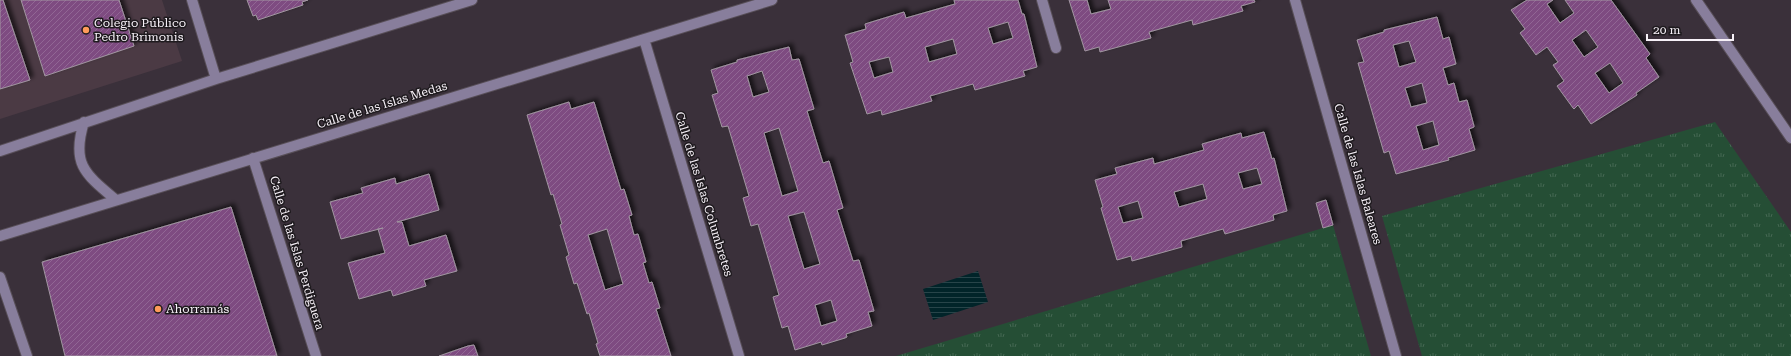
<svg xmlns="http://www.w3.org/2000/svg" width="1791" height="356" viewBox="0 0 1791 356" font-family="'Roboto Serif',serif">
<defs>
<pattern id="park-tufts" width="24" height="20" patternUnits="userSpaceOnUse"><rect width="24" height="20" fill="#254e35"/><path d="M3 7l-1-3M5 7V3M7 7l1-3M15 17l-1-3M17 17v-4M19 17l1-3" fill="none" stroke="#456853"/></pattern>
<pattern id="water-rules" width="6" height="5" patternUnits="userSpaceOnUse"><rect width="6" height="5" fill="#012429"/><path d="M0 2.5h6" fill="none" stroke="#274449"/></pattern>
<pattern id="building-hatch" width="6" height="6" patternUnits="userSpaceOnUse"><rect width="6" height="6" fill="#7e4c81"/><path d="M-1 1l2-2M0 6l6-6M5 7l2-2" fill="none" stroke="#916694"/></pattern>
<filter id="shadow"><feDropShadow dx="3.5" dy="-3.5" stdDeviation="2" flood-color="#0009"/></filter>
</defs>
<rect width="100%" height="100%" fill="#3a303a"/>
<path fill="#4b3a44" d="M0,0H162L182,61L0,119Z"/>
<path fill="url(#park-tufts)" d="M1715,122L1791,232V356H1422L1382,216Z
M1333,225L1371,356H896Z"/>
<path fill="url(#water-rules)" d="M978,271L988,302L933,320L923,289Z"/>
<path fill="url(#building-hatch)" stroke="#a196a1" fill-rule="evenodd" filter="url(#shadow)" d="M0,0H3L30,80L0,89Z
M21,0H119L134,46L45,76Z
M247,0H308L302,2L303,5L258,20L256,15L253,16Z
M954,0H1018L1022,14H1024L1037,67L1023,71L1025,76L975,90L973,84L930,96L932,101L882,115L881,110L867,114L850,63L853,62L845,35L866,29L865,24L904,12L906,18L955,4ZM1008,22L1013,38L993,44L988,28ZM953,39L957,54L929,62L925,47ZM889,57L893,72L874,78L869,62Z
M1069,0H1087L1091,14L1111,9L1108,0H1254L1255,2L1241,6L1243,11L1193,25L1192,20L1149,32L1151,38L1100,52L1099,47L1085,51Z
M1527,0H1553L1547,4L1560,23L1574,13L1565,0H1611L1650,54L1646,58L1659,77L1636,93L1637,95L1634,97L1591,124L1578,105L1574,109L1573,108L1557,86L1564,81L1553,65L1558,62L1547,47L1536,55L1520,33L1525,29L1511,10ZM1586,30L1598,47L1584,57L1572,40ZM1610,63L1623,83L1609,93L1595,73Z
M1437,17L1443,39L1449,37L1456,64L1443,68L1448,85L1454,83L1459,102L1467,100L1474,126V127L1469,129L1475,150L1448,158L1449,160L1396,174L1389,151L1384,153L1358,63L1364,62L1357,40L1384,32V30ZM1409,41L1416,62L1399,67L1393,45ZM1422,83L1427,103L1411,107L1405,88ZM1433,121L1439,145L1423,150L1416,126Z
M789,47L792,60L799,59L814,109L807,111L823,163L829,161L843,208L837,210L853,261L859,260L874,311L868,312L872,326L846,334L847,337L845,338L822,345L821,342L795,350L788,326L782,328L773,297L779,295L758,224L751,226L743,198L749,196L728,126L722,127L712,95L718,93L711,70L737,62V60ZM762,71L769,92L753,97L747,76ZM779,128L798,191L782,196L764,133ZM804,212L820,264L804,269L788,216ZM831,300L837,321L821,326L815,305Z
M569,102L571,109L594,102L621,190L624,189L632,215L629,216L634,235L638,234L646,262L643,263L649,283L652,282L660,308L656,309L671,356H600L596,344L598,343L589,313L587,314L577,283L574,284L566,257L569,255L560,225L562,224L553,194L551,195L527,115ZM607,229L623,284L605,290L588,235Z
M1264,132L1272,159L1274,158L1287,211L1273,215L1274,220L1225,234L1223,229L1181,241L1182,247L1132,261L1131,256L1117,260L1101,208L1103,207L1095,180L1117,174L1115,168L1153,158L1154,164L1204,150L1202,144L1241,133L1242,138ZM1257,168L1262,184L1243,189L1238,173ZM1203,184L1207,199L1179,207L1174,192ZM1138,201L1143,218L1123,223L1118,207Z
M429,174L439,210L397,222H402L409,246L446,235L457,271L424,280L426,286L393,296L391,290L359,299L348,263L385,253L378,229L383,228L341,239L330,202L363,193L361,188L395,178L396,184Z
M1326,200L1333,225L1323,228L1316,203Z
M231,207L277,356H65L42,262Z
M474,345L478,356H439L468,346Z"/>
<g fill="none" stroke-linecap="round" stroke-linejoin="round">
<g stroke="#584f58" stroke-width="12">
<path id="minor" d="M192,0L216,79
M1042,0L1056,48
M1295,0L1396,356
M1696,0L1791,138
M644,39L739,356
M84,122C71,164 85,174 116,200
M0,151L216,79L472,0
M253,158L316,356
M0,236L772,0
M0,277L27,356"/>
</g>
<use href="#minor" stroke="#887e9c" stroke-width="10"/>
</g>
<g fill="#ff9b5a" stroke="#1e1a1e" stroke-width="1.5">
<circle cx="86" cy="30" r="4"/>
<circle cx="158" cy="309" r="4"/>
</g>
<g text-anchor="middle" dominant-baseline="central" stroke-width="3" stroke-linejoin="round" paint-order="stroke">
<g font-size="12" fill="#f7f1f8" stroke="#1e1a1e" text-anchor="start">
<text x="94" y="23">Colegio Público<tspan x="94" dy="14">Pedro Brimonis</tspan></text>
<text x="166" y="309">Ahorramás</text>
</g>
<g font-size="12" fill="#f7f1f8" stroke="#1e1a1e">
<text transform="translate(382 105) rotate(-17)">Calle de las Islas Medas</text>
<text transform="translate(1358 174) rotate(74)">Calle de las Islas Baleares</text>
<text transform="translate(704 194) rotate(73)">Calle de las Islas Columbretes</text>
<text transform="translate(297 253) rotate(73)">Calle de las Islas Perdiguera</text>
</g>
</g>
<path d="M1647 34v6h86v-6" fill="none" stroke="#f7f1f8" stroke-width="2"/>
<text x="1653" y="34" font-size="12" fill="#f7f1f8" stroke="#1e1a1e" stroke-width="3" paint-order="stroke">20 m</text>
</svg>
